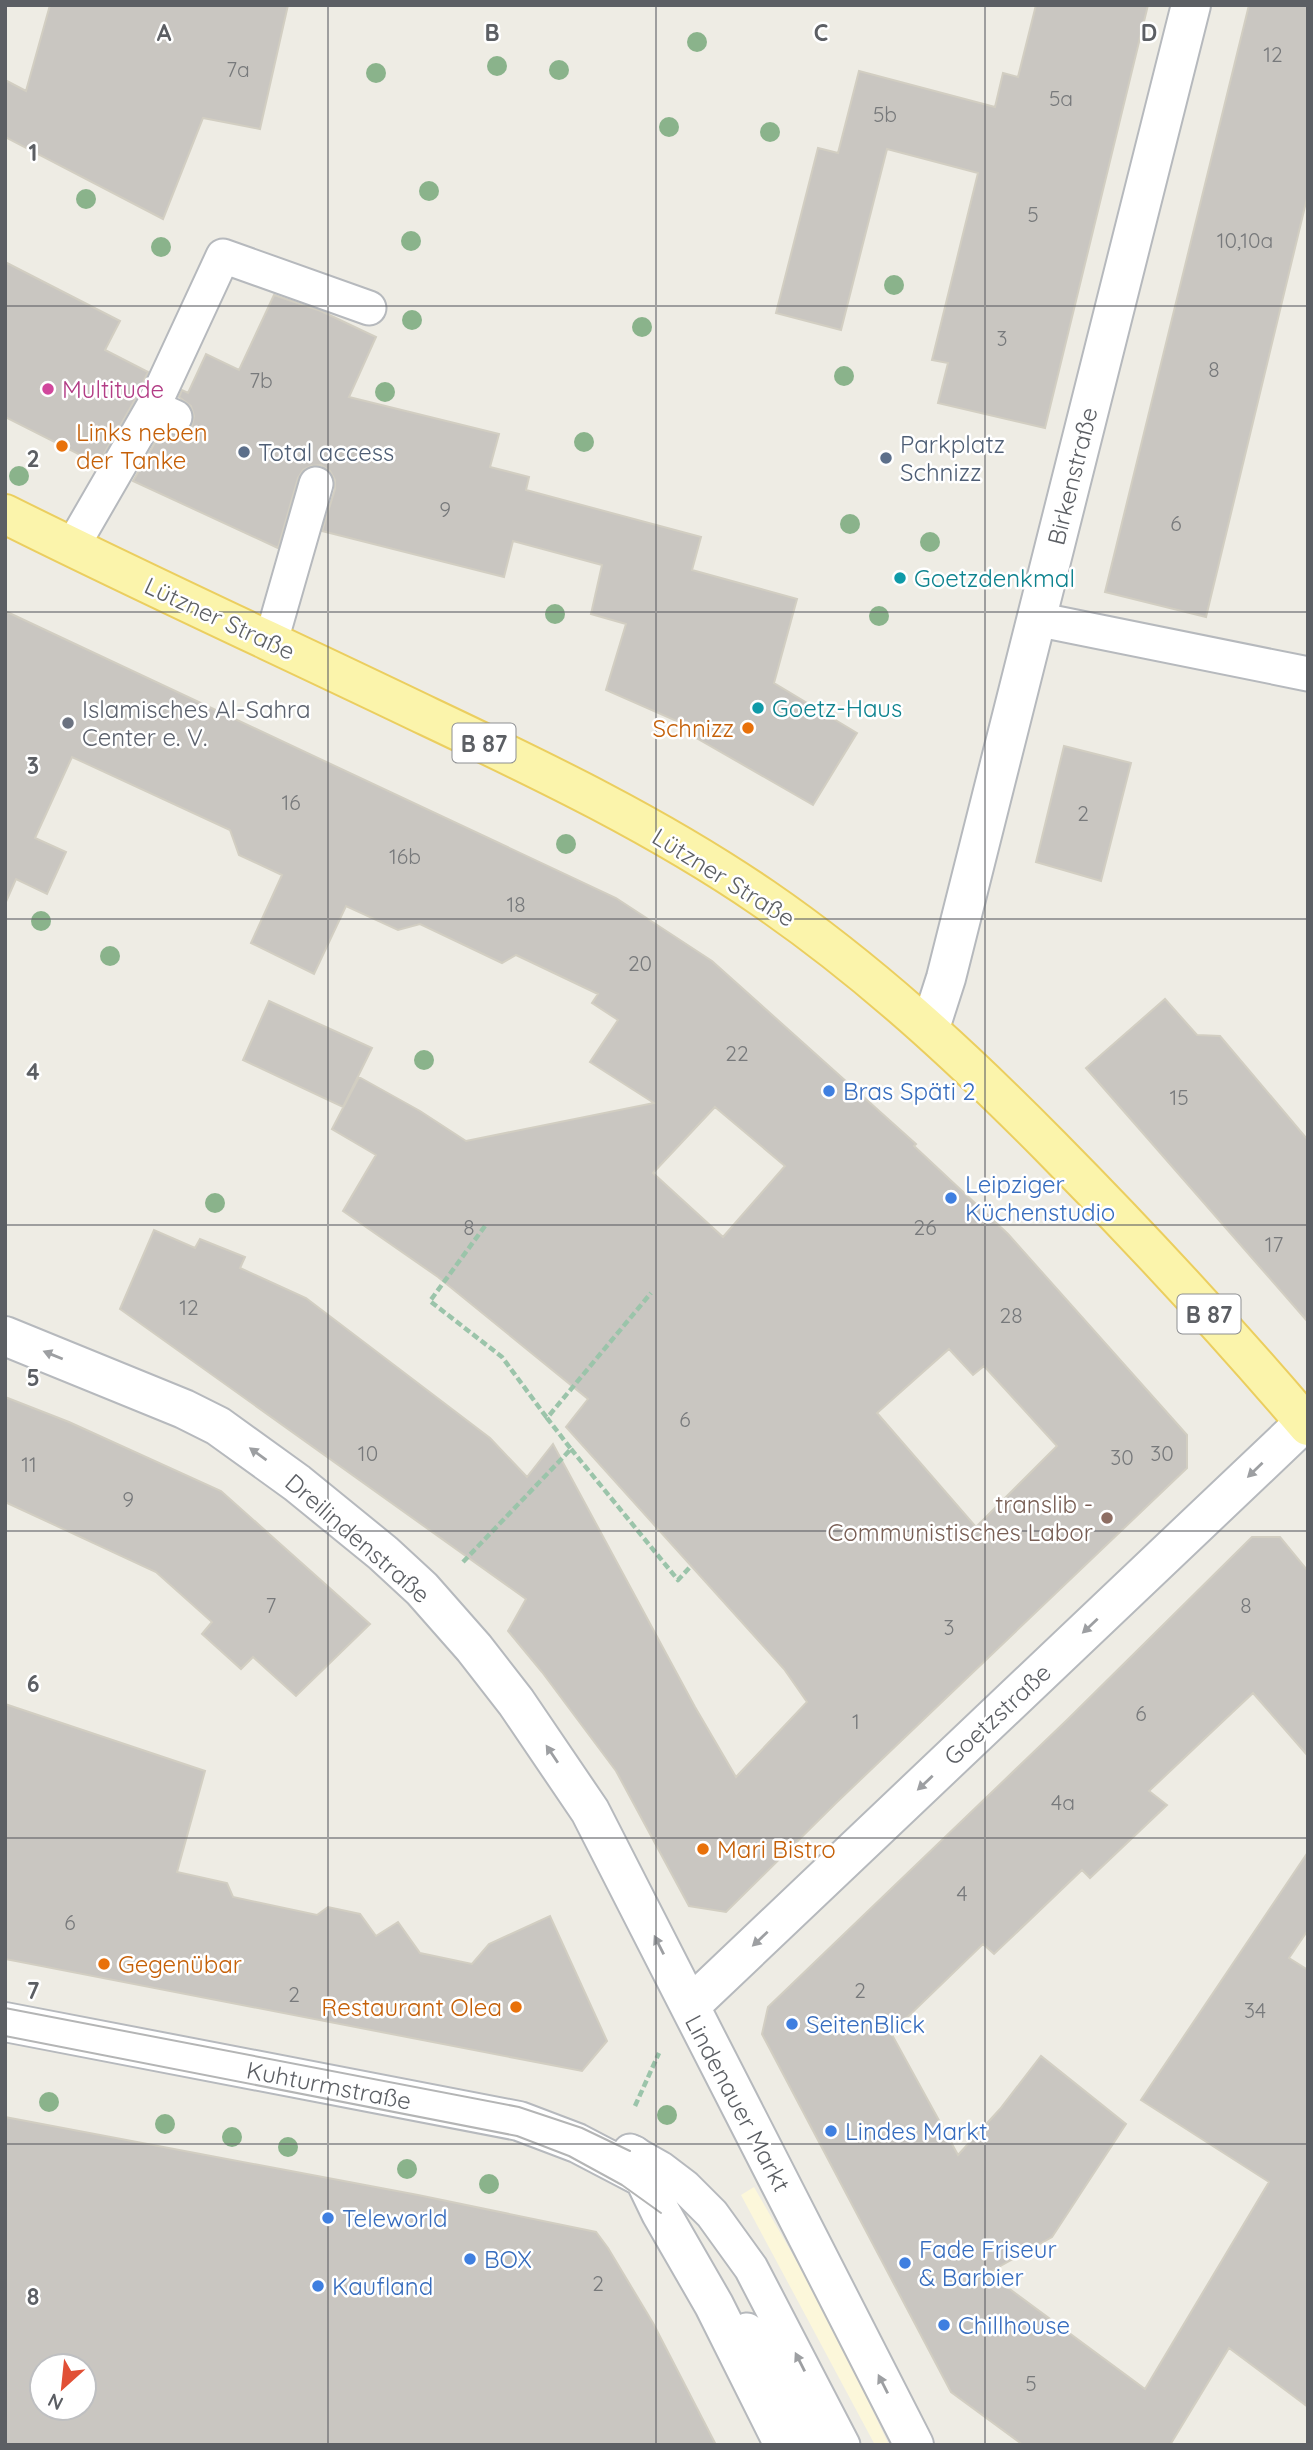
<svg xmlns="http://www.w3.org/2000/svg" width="1313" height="2450" viewBox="0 0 1313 2450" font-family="Quicksand,sans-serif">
<rect width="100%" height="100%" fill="#eeece4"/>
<path fill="#fcf7da" d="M754,2187L827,2314L889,2445H875L741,2195Z"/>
<path fill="#c9c6c1" stroke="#d2cec2" stroke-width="2" fill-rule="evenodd" d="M50,5H288L260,129L203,118L163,219L5,137V80L26,91Z
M1036,5H1148L1045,428L938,403L948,363L932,360L978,173L887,149L841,330L776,313L818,148L838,153L859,71L995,107L1003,73L1018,77Z
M1249,5H1308V194L1206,617L1105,592Z
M5,262L120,321L105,350L148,372L136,398L98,464L5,417Z
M274,295L321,311L376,337L349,397L499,434L490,467L529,477L526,490L701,537L692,570L797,599L774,683L857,733L813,805L693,736L695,729L606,690L626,624L591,614L602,565L513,541L504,577L322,531L335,489V480L330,471L321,465L311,466L303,470L298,478L278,548L133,481L161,432L178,436L187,432L192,426L194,416L191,406L179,397L182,390L188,393L206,354L239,370Z
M5,611L616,898L712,961L916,1144L914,1146L1008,1234L1187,1435V1468L836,1803L726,1912L689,1906L616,1771L542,1672L508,1631L526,1599L120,1309L154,1230L195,1248L200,1239L245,1257L240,1268L306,1298L490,1438L527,1477L553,1444L695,1707L736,1777L807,1702L784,1669L566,1427L588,1399L438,1277L343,1211L376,1155L332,1129L359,1077L420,1111L466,1141L654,1103L590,1062L618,1020L592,1003L598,994L516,955L502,963L420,924L398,930L346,906L314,974L251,943L282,875L239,855L230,830L72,757L35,838L66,852L47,894L16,879L5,904ZM715,1107L785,1166L723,1237L653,1173ZM949,1349L973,1375L984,1366L1057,1446L976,1527L877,1413Z
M1064,746L1131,763L1101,881L1036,862Z
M1165,999L1197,1035L1220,1036L1308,1140V1322L1086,1068Z
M269,1001L372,1048L343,1107L243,1060Z
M5,1397L69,1422L221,1491L370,1624L296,1696L253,1657L241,1669L202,1634L212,1622L156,1572L5,1502Z
M1252,1537H1280L1308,1571V1756L1253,1693L1149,1791L1167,1805L1128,1842L1090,1878L1082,1870L994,1954L983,1944L891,2033L958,2155L1000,2109L1041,2056L1126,2124L1052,2237L988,2273L1145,2389L1269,2182L1141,2100L1308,1852V1930L1289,1958L1308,1970V2407L1229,2348L1170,2445H1023L951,2392L762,2034L768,2007L1068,1719Z
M5,1704L205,1771L177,1872L227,1883L233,1897L317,1915L328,1907L360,1914L376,1936L398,1922L420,1953L472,1964L489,1944L550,1916L607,2041L582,2071L5,1959Z
M5,2117L418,2195L596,2232L608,2248L653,2323L716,2445H5ZM42,2366H84V2408H42Z"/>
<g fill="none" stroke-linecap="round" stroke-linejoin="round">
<g stroke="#b6b9bd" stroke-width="37">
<path id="lane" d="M153,407L223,256L369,308
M72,547L153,407L175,417
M1036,619L1308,674
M271,641L316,484
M630,2151L660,2168L685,2187L712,2214L751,2268L843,2445
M747,2330L807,2445"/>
</g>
<g stroke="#b6b9bd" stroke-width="42">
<path id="street" d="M930,1028L946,978L1191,5
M5,1336L184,1409L218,1426L297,1483L383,1553L422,1589L474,1648L516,1702L590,1811L914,2445
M690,2006L1305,1422
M5,2022L519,2121L577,2143L642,2177
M633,2155L661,2213L714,2305L784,2445"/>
</g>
<g stroke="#ebce5f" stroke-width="42">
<path id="primary" d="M5,514C145,584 288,649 429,717C543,771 658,826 763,898C868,970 961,1056 1050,1146C1139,1236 1226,1330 1308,1426"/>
</g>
<path stroke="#9bc4aa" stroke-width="4.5" stroke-dasharray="7 3.5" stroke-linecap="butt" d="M485,1226L430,1301L502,1357L547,1418
M571,1449L678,1580L691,1566
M463,1562L571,1449L547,1418L651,1293
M635,2106L659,2053"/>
<use href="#lane" stroke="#fff" stroke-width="33"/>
<use href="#street" stroke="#fff" stroke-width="38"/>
<use href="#primary" stroke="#fbf4ab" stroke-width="38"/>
<path stroke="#b4b5b5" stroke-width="2" d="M5,2008L519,2107L582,2128L630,2151
M5,2036L517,2136L569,2156L622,2185L661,2213"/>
</g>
<g fill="#8ab38b">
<circle cx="697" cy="42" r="10"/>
<circle cx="497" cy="66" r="10"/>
<circle cx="559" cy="70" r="10"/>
<circle cx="376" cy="73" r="10"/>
<circle cx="669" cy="127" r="10"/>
<circle cx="770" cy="132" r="10"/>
<circle cx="429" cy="191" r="10"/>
<circle cx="86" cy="199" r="10"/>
<circle cx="411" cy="241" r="10"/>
<circle cx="161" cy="247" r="10"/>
<circle cx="894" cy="285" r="10"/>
<circle cx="412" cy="320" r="10"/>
<circle cx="642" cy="327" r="10"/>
<circle cx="844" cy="376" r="10"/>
<circle cx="385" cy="392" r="10"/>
<circle cx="584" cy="442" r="10"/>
<circle cx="19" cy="476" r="10"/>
<circle cx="850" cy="524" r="10"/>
<circle cx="930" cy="542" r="10"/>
<circle cx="555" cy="614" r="10"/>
<circle cx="879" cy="616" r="10"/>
<circle cx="566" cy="844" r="10"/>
<circle cx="41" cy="921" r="10"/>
<circle cx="110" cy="956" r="10"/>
<circle cx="424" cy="1060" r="10"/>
<circle cx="215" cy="1203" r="10"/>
<circle cx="49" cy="2102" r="10"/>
<circle cx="667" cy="2115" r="10"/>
<circle cx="165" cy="2124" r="10"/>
<circle cx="232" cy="2137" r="10"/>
<circle cx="288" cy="2147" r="10"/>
<circle cx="407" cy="2169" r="10"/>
<circle cx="489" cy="2184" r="10"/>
</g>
<defs><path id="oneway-solid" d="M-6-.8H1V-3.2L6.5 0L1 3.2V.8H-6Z" transform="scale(1.75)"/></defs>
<g fill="#9d9fa2">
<use href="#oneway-solid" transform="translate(53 1355) rotate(-158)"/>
<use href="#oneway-solid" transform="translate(258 1454) rotate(-144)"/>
<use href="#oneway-solid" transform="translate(1255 1470) rotate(136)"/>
<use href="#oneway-solid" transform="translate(1090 1626) rotate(137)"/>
<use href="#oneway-solid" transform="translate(552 1754) rotate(-124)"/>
<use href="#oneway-solid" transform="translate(925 1783) rotate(137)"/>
<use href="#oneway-solid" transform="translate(760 1939) rotate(137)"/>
<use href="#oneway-solid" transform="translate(659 1945) rotate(-117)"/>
<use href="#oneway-solid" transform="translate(800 2362) rotate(-117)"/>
<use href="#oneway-solid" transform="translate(883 2384) rotate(-117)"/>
</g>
<path fill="none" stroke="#5c5f64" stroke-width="2" stroke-opacity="0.55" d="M328,5V2445M656,5V2445M985,5V2445M5,306H1308M5,612H1308M5,919H1308M5,1225H1308M5,1531H1308M5,1838H1308M5,2144H1308"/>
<circle fill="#d1479c" stroke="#fff" stroke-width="2.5" cx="48" cy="389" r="7"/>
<g fill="#e8710a" stroke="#fff" stroke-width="2.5">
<circle cx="62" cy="446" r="7"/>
<circle cx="748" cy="728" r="7"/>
<circle cx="703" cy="1849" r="7"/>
<circle cx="104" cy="1964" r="7"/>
<circle cx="516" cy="2007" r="7"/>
</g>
<g fill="#5c6f8a" stroke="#fff" stroke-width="2.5">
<circle cx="244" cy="452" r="7"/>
<circle cx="886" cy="458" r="7"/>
</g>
<g fill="#0f9aa8" stroke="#fff" stroke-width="2.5">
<circle cx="900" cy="578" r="7"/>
<circle cx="758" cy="708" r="7"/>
</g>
<circle fill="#6b7280" stroke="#fff" stroke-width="2.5" cx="68" cy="723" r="7"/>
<g fill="#3f7fe0" stroke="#fff" stroke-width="2.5">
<circle cx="829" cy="1091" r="7"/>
<circle cx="951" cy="1198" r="7"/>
<circle cx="792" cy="2024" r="7"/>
<circle cx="831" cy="2131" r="7"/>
<circle cx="328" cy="2218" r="7"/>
<circle cx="470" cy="2259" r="7"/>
<circle cx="905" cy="2263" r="7"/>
<circle cx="318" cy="2286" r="7"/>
<circle cx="944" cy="2325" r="7"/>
</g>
<circle fill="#8d6e63" stroke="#fff" stroke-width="2.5" cx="1107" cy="1518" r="7"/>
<g text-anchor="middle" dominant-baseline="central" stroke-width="5" stroke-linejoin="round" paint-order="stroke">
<g font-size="21" fill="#77797b">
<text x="1273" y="54">12</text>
<text x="238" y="69">7a</text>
<text x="1061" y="98">5a</text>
<text x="885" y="114">5b</text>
<text x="1033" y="214">5</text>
<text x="1245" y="240">10,10a</text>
<text x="1002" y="338">3</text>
<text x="1214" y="369">8</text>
<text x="261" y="380">7b</text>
<text x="445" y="509">9</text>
<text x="1176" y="523">6</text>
<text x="291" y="802">16</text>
<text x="1083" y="813">2</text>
<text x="405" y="856">16b</text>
<text x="516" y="904">18</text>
<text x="640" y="963">20</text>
<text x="737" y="1053">22</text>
<text x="1179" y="1097">15</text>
<text x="469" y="1227">8</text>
<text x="925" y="1227">26</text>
<text x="1274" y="1244">17</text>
<text x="189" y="1307">12</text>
<text x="1011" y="1315">28</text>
<text x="685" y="1419">6</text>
<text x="368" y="1453">10</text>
<text x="1162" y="1453">30</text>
<text x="1122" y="1457">30</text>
<text x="29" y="1464">11</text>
<text x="128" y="1499">9</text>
<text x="271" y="1605">7</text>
<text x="1246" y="1605">8</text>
<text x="949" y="1627">3</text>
<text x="1141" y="1713">6</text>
<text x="856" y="1721">1</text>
<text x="1063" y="1802">4a</text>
<text x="962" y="1893">4</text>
<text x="70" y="1922">6</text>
<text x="860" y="1990">2</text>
<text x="294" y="1994">2</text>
<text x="1255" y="2010">34</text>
<text x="598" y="2283">2</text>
<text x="1031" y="2383">5</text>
</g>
<g fill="#fff" stroke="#8d8f92" stroke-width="2">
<rect x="452.5" y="723.5" width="63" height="39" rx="5"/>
<rect x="1177.5" y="1294.5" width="63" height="39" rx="5"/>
</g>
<g font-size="23" font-weight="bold" fill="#5c5f64">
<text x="484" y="743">B 87</text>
<text x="1209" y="1314">B 87</text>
</g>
<g font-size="24" fill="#b23c85" stroke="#fff" text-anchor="start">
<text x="62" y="389">Multitude</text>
</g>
<g font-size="24" fill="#c56008" stroke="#fff" text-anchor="start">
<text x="76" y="432">Links neben<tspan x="76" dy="28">der Tanke</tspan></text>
<text x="734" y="728" text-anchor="end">Schnizz</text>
<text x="717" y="1849">Mari Bistro</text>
<text x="118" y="1964">Gegenübar</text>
<text x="502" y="2007" text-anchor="end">Restaurant Olea</text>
</g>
<g font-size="24" fill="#4e5e75" stroke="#fff" text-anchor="start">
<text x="900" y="444">Parkplatz<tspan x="900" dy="28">Schnizz</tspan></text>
<text x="258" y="452">Total access</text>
</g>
<g font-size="24" fill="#5c5f64" stroke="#fff">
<text transform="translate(1072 476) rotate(-76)">Birkenstraße</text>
<text transform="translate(220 618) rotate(25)">Lützner Straße</text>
<text transform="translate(724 877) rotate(32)">Lützner Straße</text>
<text transform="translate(358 1538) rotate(41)">Dreilindenstraße</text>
<text transform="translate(997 1714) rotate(-43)">Goetzstraße</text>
<text transform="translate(329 2085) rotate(11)">Kuhturmstraße</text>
<text transform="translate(738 2103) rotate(62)">Lindenauer Markt</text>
</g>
<g font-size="24" fill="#0d838f" stroke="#fff" text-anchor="start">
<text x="914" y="578">Goetzdenkmal</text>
<text x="772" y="708">Goetz-Haus</text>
</g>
<g font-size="24" fill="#5b616d" stroke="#fff" text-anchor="start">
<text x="82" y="709">Islamisches Al-Sahra<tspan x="82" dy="28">Center e. V.</tspan></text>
</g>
<g font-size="24" fill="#366cbe" stroke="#fff" text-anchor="start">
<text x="843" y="1091">Bras Späti 2</text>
<text x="965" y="1184">Leipziger<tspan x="965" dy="28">Küchenstudio</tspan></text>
<text x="806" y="2024">SeitenBlick</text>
<text x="845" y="2131">Lindes Markt</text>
<text x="342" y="2218">Teleworld</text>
<text x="919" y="2249">Fade Friseur<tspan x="919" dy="28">&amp; Barbier</tspan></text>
<text x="484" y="2259">BOX</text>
<text x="332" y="2286">Kaufland</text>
<text x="958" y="2325">Chillhouse</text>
</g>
<g font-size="24" fill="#785e54" stroke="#fff" text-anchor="end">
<text x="1093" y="1504">translib -<tspan x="1093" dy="28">Communistisches Labor</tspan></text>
</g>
</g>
<g font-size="23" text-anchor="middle" font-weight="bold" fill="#5c5f64" stroke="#fff" stroke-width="5" stroke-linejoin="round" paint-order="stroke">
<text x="164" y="41">A</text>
<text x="492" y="41">B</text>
<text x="821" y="41">C</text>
<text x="1149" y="41">D</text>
<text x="33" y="161">1</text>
<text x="33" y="467">2</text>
<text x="33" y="774">3</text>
<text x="33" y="1080">4</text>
<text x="33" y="1386">5</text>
<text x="33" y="1692">6</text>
<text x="33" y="1999">7</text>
<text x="33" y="2305">8</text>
</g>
<rect width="1313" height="2450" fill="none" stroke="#5c5f64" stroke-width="14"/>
<g transform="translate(63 2387) rotate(207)"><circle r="33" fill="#ffffff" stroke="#bebfc1" stroke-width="2"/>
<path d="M0-5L12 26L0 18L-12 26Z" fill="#e15036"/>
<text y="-10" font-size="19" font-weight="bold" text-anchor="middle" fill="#5c5f64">N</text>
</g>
</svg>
